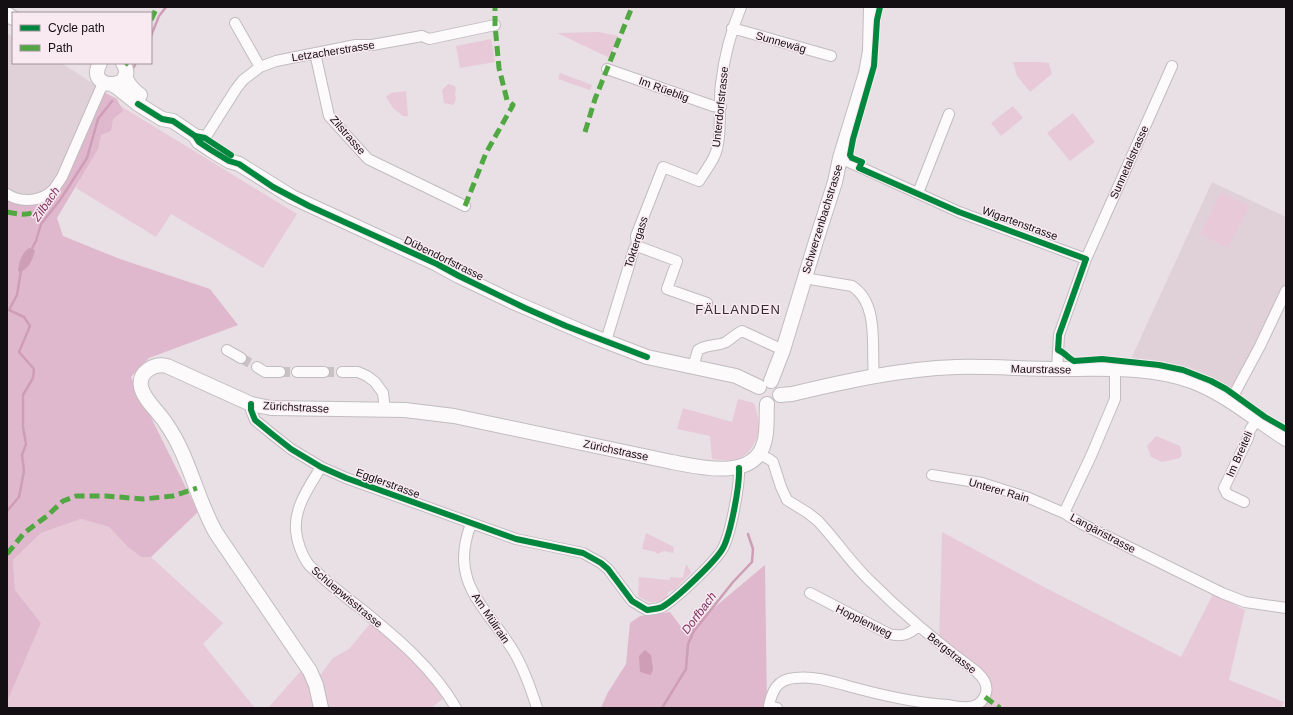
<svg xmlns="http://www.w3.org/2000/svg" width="1293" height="715" viewBox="0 0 1293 715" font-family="Arial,sans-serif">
<rect width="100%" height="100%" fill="#e8e0e4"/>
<path fill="#e0d1d9" d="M7,33L13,37V63H61L97,86L62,177L39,198L7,194Z
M1212,182L1286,217V286L1235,386L1229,388L1201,374L1181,368L1158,363L1130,361Z"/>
<path fill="#e7c9d8" d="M599,32L618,36L610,58L557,33Z
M491,39L495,62L460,68L456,46Z
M1013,62H1037L1049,63L1052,74L1030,92L1017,76Z
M560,73L592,85L590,90L558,79Z
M448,84L453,85L456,88L455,95L456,98L454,105L444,103L442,90Z
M406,91L408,116H403L393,108L386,97L391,93Z
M114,102L297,214L263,268L171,214L156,237L76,188Z
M1013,106L1023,118L1001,136L991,123Z
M1073,113L1095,142L1070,161L1047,133Z
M1221,192L1250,206L1228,248L1200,234Z
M738,399L754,403C756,410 759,419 759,427C758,440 750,455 737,459C729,461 720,460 712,459L710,436L677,429L683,408L732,422Z
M1156,436L1180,446L1182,454L1180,458L1162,462L1151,457L1147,446Z
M81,519L109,527L128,547L141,557H151L223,623L203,644L255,708H7V702L41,623L15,590L13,560L41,533Z
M942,532L1040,585L1181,657L1213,594L1245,610L1229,680L1284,702L1281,708H933L967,707L985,697L979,678L939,645Z
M646,533L674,547L673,553L664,551L657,554L656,552L642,549Z
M686,564L689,568L691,573L674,590L668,592L667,598C654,604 650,604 638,596L639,577L669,580L671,577L683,578Z
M374,619L448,695L431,708H268L306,665L313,678L321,674L333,658L349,649Z"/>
<path fill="#e0b8cd" d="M100,90L117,99L123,111L113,119L111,131L101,135L98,149L57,218L63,236L120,259L210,289L238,325L149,358L131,377L198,512L151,557H141L128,547L109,527L81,519L41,533L13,560L15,590L41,623L7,702V194L10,196L48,194Z
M765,565L767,708H601L607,694L626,664L630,623L640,616L670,612L685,632Z"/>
<path fill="#cd9eb6" d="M29,248L35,250C33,259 29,269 20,272L18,271C19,262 21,254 29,248Z
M645,650L651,655L653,669L651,675L640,672L639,656Z"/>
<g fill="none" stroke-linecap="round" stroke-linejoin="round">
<path stroke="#cd9eb6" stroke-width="2.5" d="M151,36L159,16L166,7
M133,68L135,65
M30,252L36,241L41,224L60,200L87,158L98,119L112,101
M7,511L19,497L24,471L22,455L26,444L23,427V395L33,378L34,369L19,352L30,326L24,317L9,310L17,295L21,271
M662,708L686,669L688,644L694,631L733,582L752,562L753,549L748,534"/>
<path stroke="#c8c1c4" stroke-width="10" stroke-dasharray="10 5" stroke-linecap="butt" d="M241,358L257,367
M280,372H297
M324,372H342"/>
<g stroke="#c1bcbf" stroke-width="12">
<path id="street" d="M235,23L260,67
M732,28L831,56
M315,53L329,116L368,159L465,206
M607,69L713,106L721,107
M205,138L236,89L243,80L260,67L276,61L356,45H372L422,36L429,39L495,25
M840,158L959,212L1086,259
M918,193L949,114
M7,194C20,203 41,202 53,190C56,187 59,181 62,177L100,90L104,83
M637,246L677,261L667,289L707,303
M804,278L852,286C880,304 871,349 874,376
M606,341L634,249L637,246L636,236L663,167L699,181C704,173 710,165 714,157C723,139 718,104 721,84C724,58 731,31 741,7
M227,350L241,358
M257,367L265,372H280
M693,367L698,350C708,344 719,346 726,342C732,338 736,334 742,331L783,350
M1057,369L1059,335L1086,259L1172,66
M1115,369V399L1091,456L1064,513L1082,524L1222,593L1245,602L1286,608
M297,372H324
M342,372H358L367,376L375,382L383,393L385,410
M1231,400L1260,346L1286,291
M251,404V410L255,420L272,434L291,449L321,467L346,478L516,539L583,553L601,563L608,569L632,601L647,610C652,609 658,609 662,607C675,600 716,561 723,548C731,533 740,484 739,468
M759,454L769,459L773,462L781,487L787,500L808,513L818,521C836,540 851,563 870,581C903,614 939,644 977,672C983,678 988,684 986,693C984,699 980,704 974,706C966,709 955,706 947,705C919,703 890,697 863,690C842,685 817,675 795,678C777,679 772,691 769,706L777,708
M321,467C309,487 294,507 296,531C297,542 302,556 309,565C313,569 318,573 322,577C334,588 347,598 360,608C396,637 433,668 456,708
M932,475L982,483L1029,498L1064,513
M1244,502L1227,494L1224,488L1248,438L1250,430L1257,419
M471,524C448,583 486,606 514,652C524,669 531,689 537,708
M810,593L889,634C901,637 909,635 918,626"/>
</g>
<g stroke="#c1bcbf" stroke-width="16">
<path id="secondary" d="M7,14L13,18
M100,63C84,92 140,90 123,63
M125,76C128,85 133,90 140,95
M113,85L118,88L138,104L162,119L173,121L195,136L204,138
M195,136L199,142L211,150L229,161L239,164L292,197L437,264L459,276L511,301L592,336L647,357L736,376L759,387
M771,381L783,350L817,238L835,182L840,158L866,73L870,51L871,7
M780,395L792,394C846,381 901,369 956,367C990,366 1025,369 1059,369C1104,369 1151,366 1194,382C1229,396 1254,419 1286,439
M321,708L316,685L310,671L216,533C195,496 190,457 165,422C158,411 144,400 141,387C138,372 154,363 167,366L251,404L271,408L405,410L454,416L672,462C699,467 754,481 764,443C768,431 766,416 767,404"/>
</g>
<use href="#street" stroke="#fcfafb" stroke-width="10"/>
<use href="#secondary" stroke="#fcfafb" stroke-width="14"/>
<path stroke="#51a842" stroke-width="5" stroke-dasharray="10 5" stroke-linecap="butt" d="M151,20L157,7
M125,65L127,63
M585,132L595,99L632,7
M465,206L486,153L513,105L507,100L499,68L495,25V7
M7,212C30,217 38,214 54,197
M7,554L24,533L47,516L63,501L76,496H106L143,499L173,496L197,488
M985,697L1000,708"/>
<g stroke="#f9eaf1" stroke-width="8">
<path id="cycleway" d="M880,7L877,20L874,66L853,139L850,155L852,158L862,162L859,168L959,212L1086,259L1059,335L1058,350C1065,352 1067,358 1074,361L1102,359L1159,365L1183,370L1211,381L1226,389L1265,417L1286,429
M138,104L162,119L173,121L195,136L205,138L231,155
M195,136L199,142L211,150L229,161L239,164L273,187L309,206L437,264L459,276L525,308L566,326L647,357
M251,404V410L255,420L272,434L291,449L321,467L346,478L516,539L583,553L601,563L608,569L632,601L647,610C652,609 658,609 662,607C675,600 716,561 723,548C731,533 740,484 739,468"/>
</g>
<use href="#cycleway" stroke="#00873e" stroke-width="6"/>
</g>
<g text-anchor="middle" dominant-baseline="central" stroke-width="3" stroke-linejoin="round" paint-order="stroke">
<g font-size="11" fill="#140f12" stroke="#f9eaf1">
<text transform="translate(781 42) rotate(16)">Sunnewäg</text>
<text transform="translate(333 51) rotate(-9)">Letzacherstrasse</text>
<text transform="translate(664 89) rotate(20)">Im Rüeblig</text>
<text transform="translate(720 107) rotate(-84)">Unterdorfstrasse</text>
<text transform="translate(348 135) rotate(49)">Zilstrasse</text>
<text transform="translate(1129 162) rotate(-66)">Sunnetalstrasse</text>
<text transform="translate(822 219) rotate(-73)">Schwerzenbachstrasse</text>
<text transform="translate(1020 223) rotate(20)">Wigartenstrasse</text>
<text transform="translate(636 242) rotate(-72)">Toktergass</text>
<text transform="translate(444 258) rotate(26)">Dübendorfstrasse</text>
<text transform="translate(1041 369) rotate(1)">Maurstrasse</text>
<text transform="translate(296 407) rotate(3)">Zürichstrasse</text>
<text transform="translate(616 450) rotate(12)">Zürichstrasse</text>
<text transform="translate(1239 454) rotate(-66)">Im Breiteli</text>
<text transform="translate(388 483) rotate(20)">Egglerstrasse</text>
<text transform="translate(999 490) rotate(16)">Unterer Rain</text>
<text transform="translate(1103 533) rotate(28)">Langäristrasse</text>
<text transform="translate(347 597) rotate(40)">Schüepwisstrasse</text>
<text transform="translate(491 618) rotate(56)">Am Mülirain</text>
<text transform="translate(864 621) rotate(26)">Hopplenweg</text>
<text transform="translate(952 653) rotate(38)">Bergstrasse</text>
</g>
<g font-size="12" font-style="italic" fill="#7f315f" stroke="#f9eaf1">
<text transform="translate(46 204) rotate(-55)">Zilbach</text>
<text transform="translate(699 613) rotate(-53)">Dorfbach</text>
</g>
<g font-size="13" letter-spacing="1" fill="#34292f" stroke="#f9eaf1">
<text x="738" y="309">FÄLLANDEN</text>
</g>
</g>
<rect width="1293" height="715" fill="none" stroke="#140f12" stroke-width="16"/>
<rect x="12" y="12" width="140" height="52" fill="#f9eaf1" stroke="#9d9298"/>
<rect x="20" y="25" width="20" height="6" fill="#00873e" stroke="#9d9298"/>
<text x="48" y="32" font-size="12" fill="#140f12">Cycle path</text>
<rect x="20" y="45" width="20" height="6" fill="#51a842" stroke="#9d9298"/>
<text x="48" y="52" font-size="12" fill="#140f12">Path</text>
</svg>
